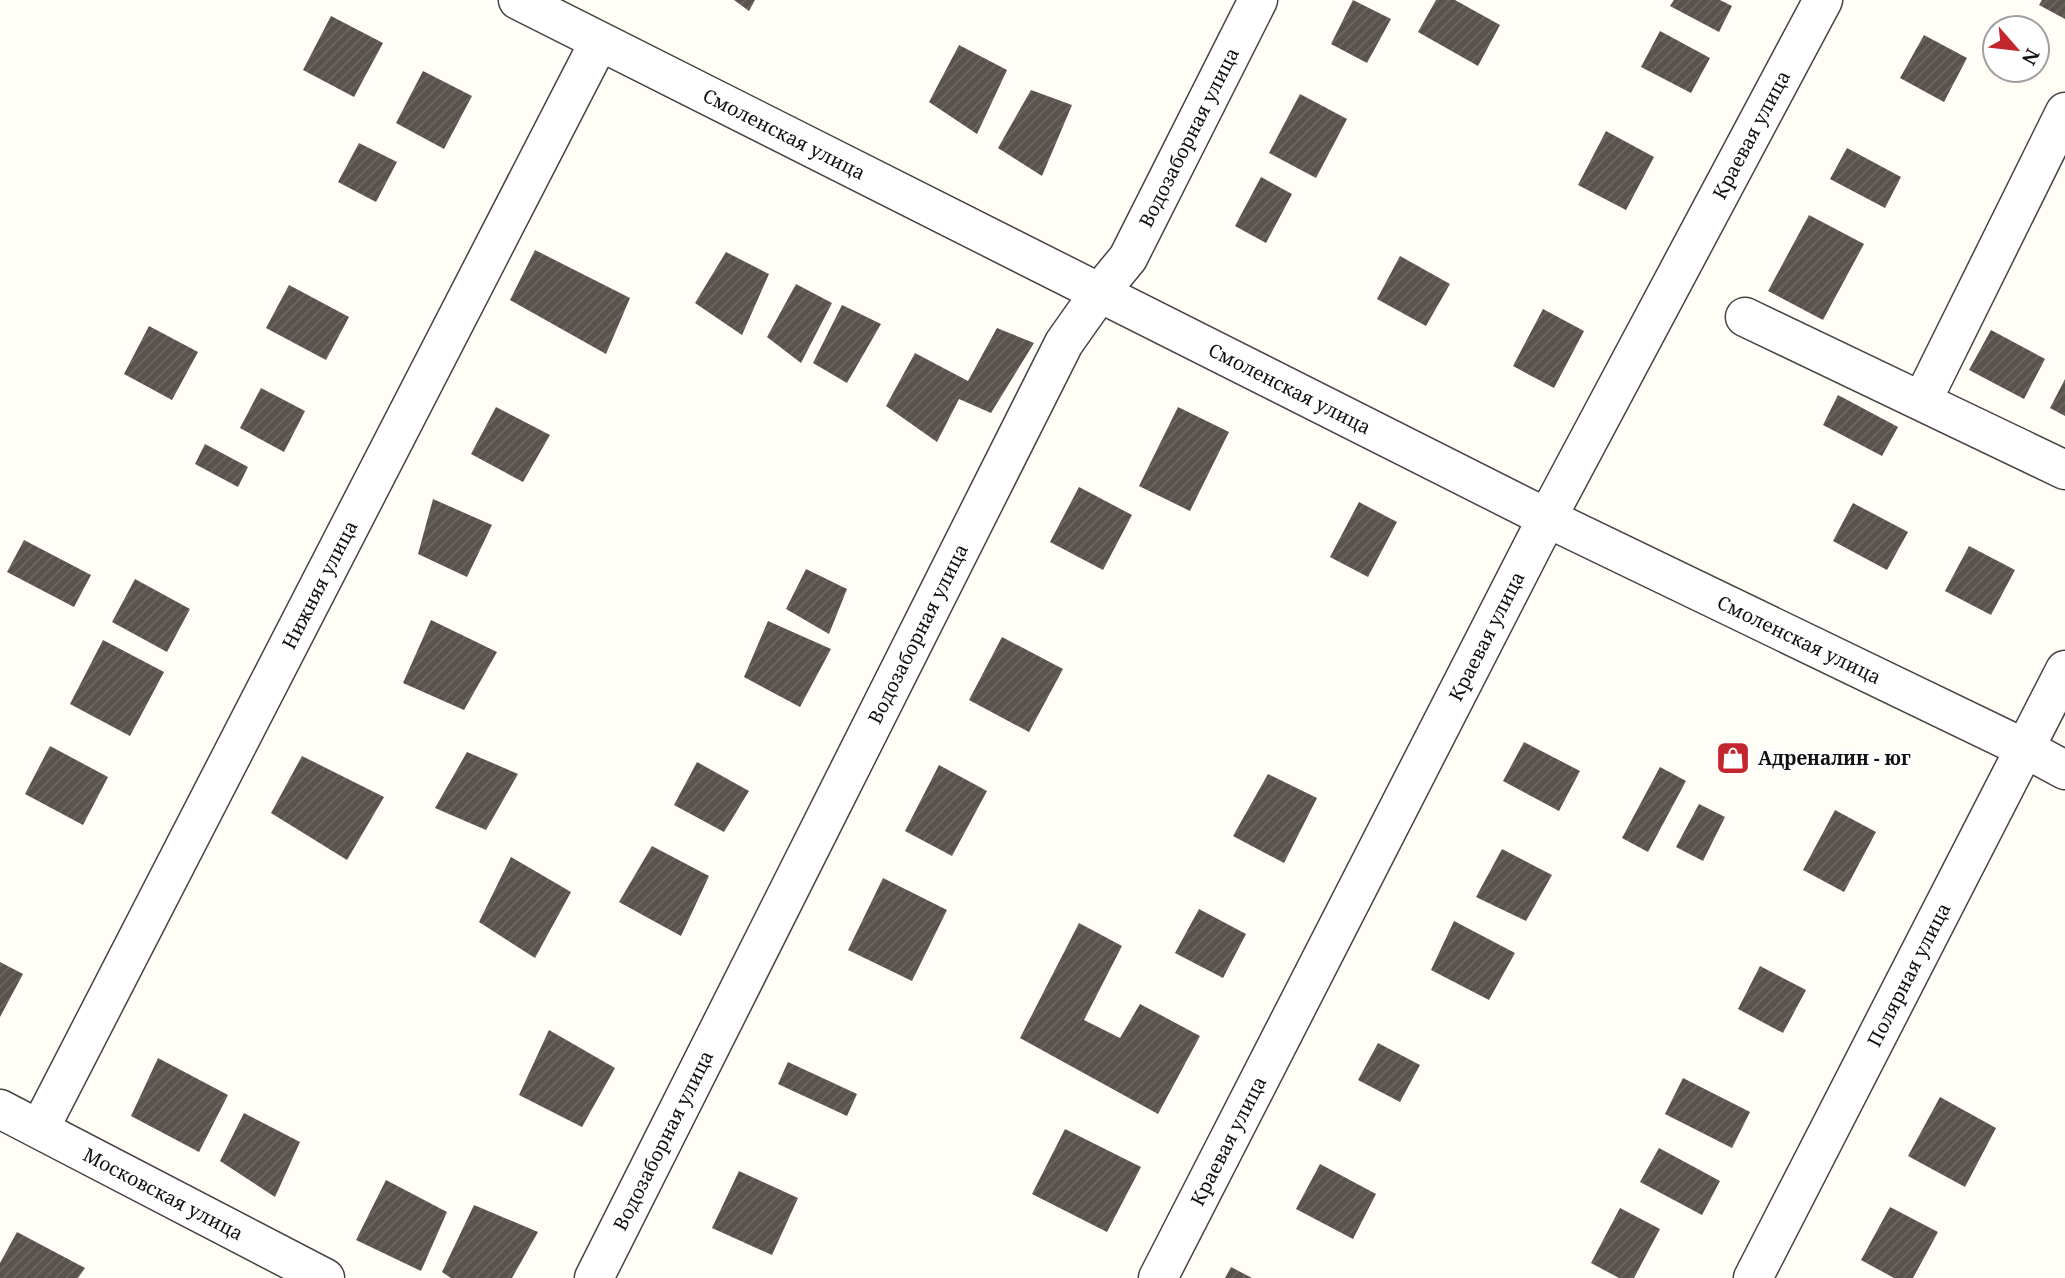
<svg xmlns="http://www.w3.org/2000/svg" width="2065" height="1278" viewBox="0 0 2065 1278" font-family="'Noto Serif',serif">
<defs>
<pattern id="building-hatch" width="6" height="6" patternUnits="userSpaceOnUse" patternTransform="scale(1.75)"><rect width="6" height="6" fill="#5a524d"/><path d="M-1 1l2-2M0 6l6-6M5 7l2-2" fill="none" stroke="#6d6662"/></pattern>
</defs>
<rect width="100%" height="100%" fill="#fffdf5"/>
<path fill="url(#building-hatch)" d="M734,0H755L749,11Z
M1353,0L1391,19L1367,63L1331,44Z
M1436,0H1455L1500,25L1478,66L1418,32Z
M1674,0H1720L1732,6L1719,32L1670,6Z
M2042,0H2065V19L2039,5Z
M331,16L383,43L354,97L303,70Z
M1660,31L1710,58L1691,93L1641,67Z
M1924,35L1967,58L1944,102L1900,78Z
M959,45L1007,70L977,134L929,102Z
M423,71L472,96L444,149L396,123Z
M1031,90L1072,105L1042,176L998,148Z
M1300,94L1347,119L1316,178L1269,153Z
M1606,131L1654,157L1626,210L1578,185Z
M359,143L397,162L376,202L338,182Z
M1847,148L1901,177L1885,208L1830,179Z
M1261,177L1292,194L1266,243L1235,226Z
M1809,215L1864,244L1823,320L1768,291Z
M535,250L630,298L606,354L510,300Z
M726,252L769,274L742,335L695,303Z
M1400,256L1450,284L1426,326L1377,299Z
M796,284L832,303L801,363L767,337Z
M289,285L349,317L326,360L266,328Z
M842,305L881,324L847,383L813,363Z
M1543,309L1584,331L1554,388L1513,366Z
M149,326L198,352L172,400L124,374Z
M997,328L1034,343L991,413L959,399L937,442L886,406L915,353L968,381Z
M1991,330L2045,359L2024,399L1969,370Z
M2065,379V416L2050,408Z
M261,388L305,411L284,452L240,428Z
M1838,395L1898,427L1882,456L1823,425Z
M496,407L550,435L523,482L471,454Z
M1178,407L1229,432L1190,511L1139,486Z
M205,444L248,467L238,487L195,464Z
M1079,487L1132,515L1103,570L1050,542Z
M433,499L492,525L467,577L418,554Z
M1359,502L1397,522L1368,577L1330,557Z
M1853,503L1908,532L1887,570L1833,541Z
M24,540L91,575L74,607L7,572Z
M1969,546L2015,570L1991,615L1945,591Z
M806,569L847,589L829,634L786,609Z
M135,579L190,609L167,652L112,622Z
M431,620L497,652L464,710L403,683Z
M768,621L831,649L800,707L744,677Z
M1002,637L1063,669L1029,732L969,700Z
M103,640L164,672L130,736L70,704Z
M1524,742L1580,771L1559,811L1503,781Z
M50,746L108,777L83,825L25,794Z
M467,752L518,774L486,830L435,808Z
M302,756L384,797L347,860L271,813Z
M697,762L749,791L724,832L674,805Z
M939,765L987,791L952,856L905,831Z
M1660,767L1686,781L1648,852L1622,838Z
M1268,774L1317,798L1284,863L1233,836Z
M1699,804L1725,817L1703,861L1676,847Z
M1835,810L1876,832L1844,892L1803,870Z
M652,846L709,876L681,936L619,902Z
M1502,849L1552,875L1526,921L1476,897Z
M511,857L571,892L535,958L479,922Z
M883,878L947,910L912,981L848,950Z
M1199,909L1246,934L1223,978L1175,953Z
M1454,921L1515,953L1489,1000L1431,970Z
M1079,923L1122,946L1084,1020L1120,1038L1140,1004L1200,1036L1158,1114L1020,1038Z
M0,962L23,974L0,1017Z
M1760,966L1806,990L1783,1033L1738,1009Z
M549,1030L615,1068L582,1127L519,1095Z
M1378,1043L1420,1065L1400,1102L1358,1080Z
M158,1058L228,1095L199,1152L131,1116Z
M788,1062L857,1094L847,1116L778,1084Z
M1683,1078L1750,1112L1732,1148L1665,1114Z
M1940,1097L1996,1128L1965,1187L1908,1156Z
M244,1113L300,1142L275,1197L220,1161Z
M1065,1129L1141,1167L1107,1232L1032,1194Z
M1659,1148L1720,1181L1702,1215L1640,1182Z
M1320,1164L1376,1194L1353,1239L1296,1209Z
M739,1171L798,1198L772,1255L712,1228Z
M386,1180L447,1212L421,1271L356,1240Z
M474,1205L538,1232L512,1278H451L442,1272Z
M1890,1207L1938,1232L1913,1278H1894L1861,1260Z
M1620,1208L1660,1229L1634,1278H1619L1591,1263Z
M17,1232L85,1268L78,1278H0V1263Z
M1231,1267L1252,1278H1225Z"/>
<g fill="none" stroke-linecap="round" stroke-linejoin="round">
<g stroke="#444" stroke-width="41">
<g id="minor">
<path id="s1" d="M518,0L1547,518L2024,748L2065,770"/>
<path d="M1745,317L2065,470"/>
<path d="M1922,401L2065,112"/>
<path id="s2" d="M0,1109L325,1278"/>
<path id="s3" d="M40,1128L599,42"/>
<path id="s4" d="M594,1278L1064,343L1100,292L1128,258L1258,0"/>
<path id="s5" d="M1158,1278L1547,518L1823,0"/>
<path id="s6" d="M1753,1278L2065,670"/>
</g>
</g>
<use href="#minor" stroke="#fff" stroke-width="38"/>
</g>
<defs>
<g id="shop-square" transform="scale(1.75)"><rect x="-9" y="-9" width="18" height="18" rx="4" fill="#c4262e" stroke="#fff"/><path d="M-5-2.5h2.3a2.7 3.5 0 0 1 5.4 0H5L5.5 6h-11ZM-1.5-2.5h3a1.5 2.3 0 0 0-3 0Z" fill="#fff"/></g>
</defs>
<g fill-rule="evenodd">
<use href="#shop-square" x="1733" y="758"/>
</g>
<g text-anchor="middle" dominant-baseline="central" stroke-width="7" stroke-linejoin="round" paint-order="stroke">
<g font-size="19" fill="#111" stroke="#fff">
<text stroke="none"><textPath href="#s1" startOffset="298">Смоленская улица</textPath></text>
<text stroke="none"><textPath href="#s5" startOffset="1288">Краевая улица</textPath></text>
<text stroke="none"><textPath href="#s4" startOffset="1288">Водозаборная улица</textPath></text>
<text stroke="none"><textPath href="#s1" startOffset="864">Смоленская улица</textPath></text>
<text stroke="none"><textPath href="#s3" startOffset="611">Нижняя улица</textPath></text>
<text stroke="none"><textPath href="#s4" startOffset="721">Водозаборная улица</textPath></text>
<text stroke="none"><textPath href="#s5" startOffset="721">Краевая улица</textPath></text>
<text stroke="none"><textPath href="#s1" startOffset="1432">Смоленская улица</textPath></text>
<text stroke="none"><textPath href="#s6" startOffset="341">Полярная улица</textPath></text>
<text stroke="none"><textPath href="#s4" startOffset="154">Водозаборная улица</textPath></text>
<text stroke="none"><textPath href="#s5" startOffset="154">Краевая улица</textPath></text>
<text stroke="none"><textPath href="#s2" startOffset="184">Московская улица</textPath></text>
</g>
<g font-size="19" font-weight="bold" fill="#111" stroke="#fff" text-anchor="start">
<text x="1758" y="758">Адреналин - юг</text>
</g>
</g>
<g transform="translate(2016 49) rotate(118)"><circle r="33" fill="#ffffff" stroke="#a0a0a0" stroke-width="2"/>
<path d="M0-5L12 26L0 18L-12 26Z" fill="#c4262e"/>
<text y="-10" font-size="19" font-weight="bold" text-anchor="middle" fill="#111111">N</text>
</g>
</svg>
